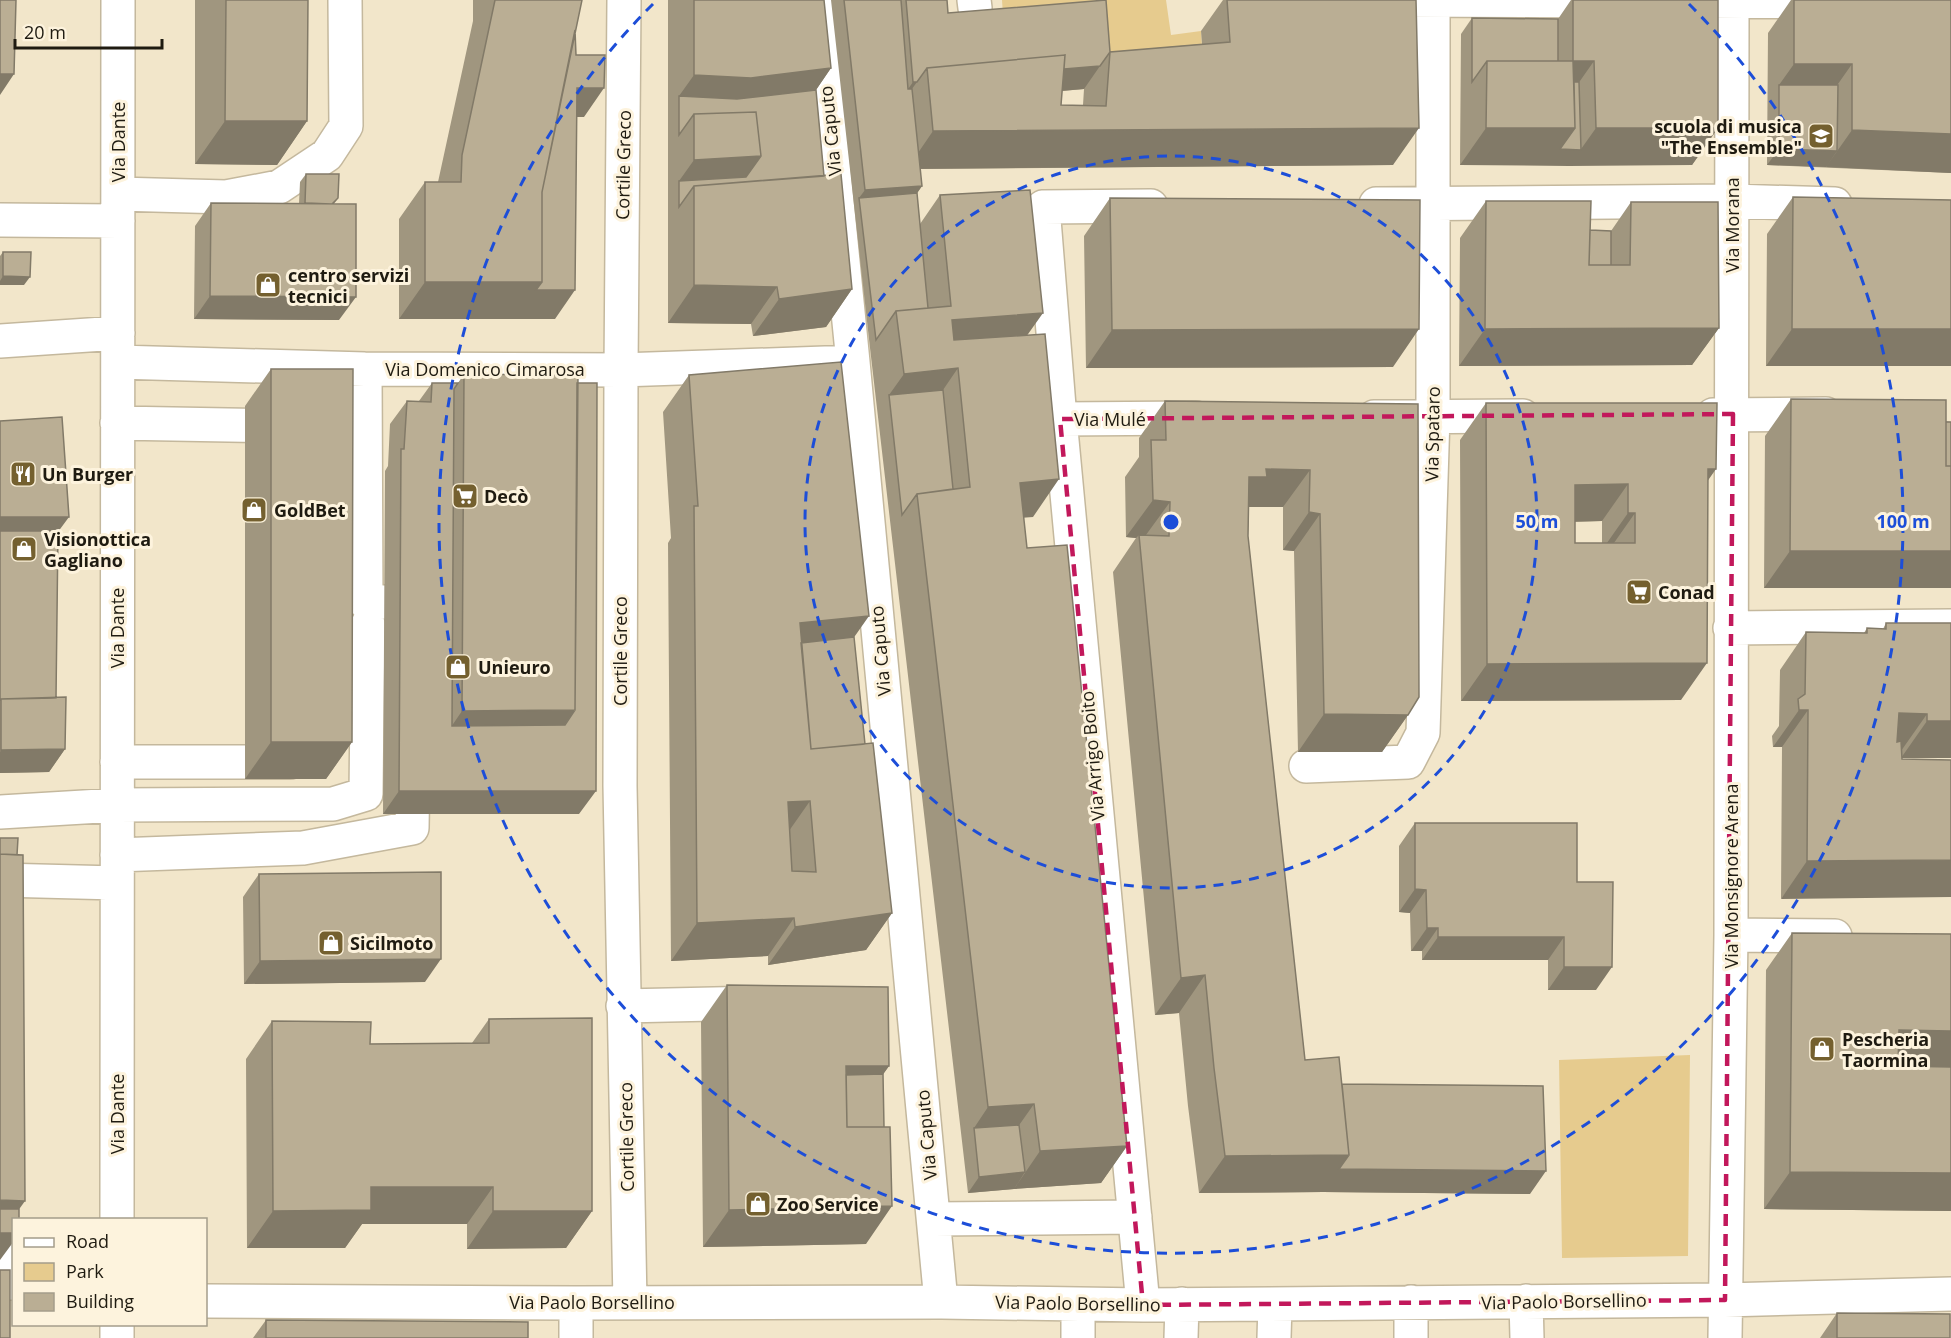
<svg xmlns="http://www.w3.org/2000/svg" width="1951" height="1338" viewBox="0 0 1951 1338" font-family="'Open Sans',sans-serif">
<rect width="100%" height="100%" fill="#f2e6ca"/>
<path fill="#e6cb8e" d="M1002,0H1166L1171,35L1201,31L1204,79L1004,30Z
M1690,1055L1688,1256L1562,1258L1559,1060Z"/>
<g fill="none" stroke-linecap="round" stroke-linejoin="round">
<g stroke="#c4b89d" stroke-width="36">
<path id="minor" d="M624,0L621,370L620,786L630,1303
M817,0L853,362L941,1302
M974,0L975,8
M1394,0L1615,1
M1711,1L1834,2
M118,194L226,197L279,187L327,155L346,126L345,0
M1376,204L1732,201L1835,204
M0,220L118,221
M0,341L118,333
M118,362L365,369L621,370L853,362
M365,369L366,603L384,602
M1713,415L1826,414
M1374,417L1523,416
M1060,419L1196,418
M117,423L289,426
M1730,628L1951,626
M117,762H290
M1306,766L1408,762L1423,733L1433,416V0
M0,812L117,805L333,804L366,794L368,624
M117,855L303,848L412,828L413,770
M0,880L117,883
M1731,935L1835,936
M623,1006L759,1003
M934,1219L1135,1217
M117,1220L118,0
M0,1251L14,1250
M0,1283H14
M206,1301L576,1303L941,1302L1143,1305L1725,1300L1951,1294
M1526,1301L1527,1338
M1078,1304V1338
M1143,1305L1060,419L1043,207L1151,206
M117,1324V1338
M576,1338V1303
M1181,1338L1182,1304
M1274,1338L1275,1304
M1411,1338V1302
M1725,1338L1731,935L1732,0"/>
</g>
<use href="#minor" stroke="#fff" stroke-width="33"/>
</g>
<path fill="#a0967f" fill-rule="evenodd" d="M195,0H308L307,121L277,165L195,164Z
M473,0H582L575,30L576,55L584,117H577L555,319H399V219L425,182H438L473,21Z
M668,0H824L831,68L816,90L824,176L852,289L826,327L753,336L751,324L668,323Z
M831,0H947L948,13L1110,52L1202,44L1201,31L1223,0H1416L1393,165L920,169L922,186L917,193L920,224L940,195L1027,335L1033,517H1023L1027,548L1127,1146L1101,1183L1014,1189L968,1193L870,348ZM1084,89L1083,105H1061L1062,91Z
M1571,0H1718V128L1692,165H1460L1461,34L1472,18L1558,19Z
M1791,0H1951V173L1767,165L1768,33Z
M306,174L338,198L334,204L339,320L194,319L195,226L211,203L299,204L300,182Z
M1793,197L1951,200V366H1766L1767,234Z
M1110,198L1393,367L1086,368L1084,236Z
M1486,201L1590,230L1611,231L1631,202L1719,328L1692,365L1459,366L1460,238Z
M3,252L24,285H0V256Z
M271,369L352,742L326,779H245V406Z
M464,374L579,814H383L385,471L388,466L390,424L407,401H419L432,383H458Z
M689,375L854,637L865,744L892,913L866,950L768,965V956L671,961L668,543L671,538L663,412Z
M1791,399L1951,422V588H1764L1765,436Z
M1165,401L1418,404L1408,715L1382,752H1298L1294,551L1283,550V507H1249L1248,536L1305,1060L1342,1084L1530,1194L1323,1192L1199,1193L1188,1106L1179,1013L1155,1015L1113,572L1136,538L1126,537L1125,477L1139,457V438Z
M1486,403L1708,481L1681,700L1461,701L1460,440ZM1602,521V543H1575V522Z
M0,421L58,531L56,698L65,749L49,772L0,773Z
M1886,623H1951V758H1902L1781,899L1782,747H1773L1772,736L1779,726L1780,670L1806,632L1864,633L1867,628L1883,629Z
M1415,823L1577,882L1596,990H1548V960H1422V951H1411L1410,913L1399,912V846Z
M259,874L425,982L244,984L243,897Z
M1792,933L1951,1211L1764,1209L1766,970Z
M727,985L889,1066L883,1074L866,1244L703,1247L701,1022Z
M489,1019L592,1211L566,1248L467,1249V1224H362L345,1248H247L246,1059L272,1021L370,1044L472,1043Z
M1837,1313L1950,1338H1820Z
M266,1320L528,1338H253Z"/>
<path fill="#827a68" d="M1573,61H1594L1568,98Z
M1794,64H1852L1826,101L1779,85Z
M1100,66L1084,89L930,102L928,81Z
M831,68L805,106L679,96L694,75Z
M0,74H14L0,95Z
M913,82H917L901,104L897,105Z
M577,88H604L584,117H557Z
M225,121H307L277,165L195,164Z
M1419,128L1393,165L907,169L933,131Z
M1486,128H1575L1581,150L1569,166L1460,165Z
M1596,128H1718L1692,165L1569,166Z
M1852,130L1951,134V173L1826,167Z
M1779,149L1837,151L1826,167L1767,165Z
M761,156L735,193L679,181L694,160Z
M922,186L911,202L859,198L865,190Z
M3,276L30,277L24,285H0V281Z
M425,282H542L575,290L555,319H399Z
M694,285L777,287L751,324L668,323Z
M852,289L826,327L753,336L779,299Z
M210,296L356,297L339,320L194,319Z
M1043,313L1016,351L926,357L952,320Z
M1719,328L1692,365L1459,366L1485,329Z
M1419,329L1393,367L1086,368L1112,330Z
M1792,329H1951V366H1766Z
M958,368L932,406L889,395L904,374Z
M1266,469L1310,470L1283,507H1246L1249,477Z
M1708,469H1716L1690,506Z
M1059,479L1033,517L993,520L1020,483Z
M1628,484L1602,521L1549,522L1575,485Z
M1153,500L1170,502L1143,539L1139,535L1136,538L1126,537Z
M1309,512L1320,514L1294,551L1283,550Z
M1628,513H1635L1609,550H1602Z
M0,517H69L52,540H0Z
M1790,551H1951V588H1764Z
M869,616L843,653L786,659L800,623Z
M1707,663L1681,700L1461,701L1487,664Z
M575,710L549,748L436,749L462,711Z
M1799,710H1808L1782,747H1773Z
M1899,713L1927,714L1901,751H1873Z
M1324,714L1408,715L1382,752H1298Z
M1927,721H1951V758H1901Z
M271,742H352L326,779H245Z
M65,749L49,772L0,773V752L1,750Z
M399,791H596L579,814H383Z
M810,801L784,838L788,802Z
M1951,860V897L1781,899L1807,861Z
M1415,889L1426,890L1410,913L1399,912Z
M892,913L866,950L768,965L795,927Z
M794,918L768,956L671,961L697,923Z
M1427,928H1438L1422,951H1411Z
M1438,937H1564L1548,960H1422Z
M441,959L425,982L244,984L260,961Z
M1564,967H1612L1596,990H1548Z
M1205,975L1179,1013L1155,1015L1181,978Z
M1899,1030L1951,1031V1068L1873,1067Z
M846,1066H889L863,1103L841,1075Z
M1034,1104L1008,1141L974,1128L988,1107Z
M1127,1146L1101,1183L1014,1189L1040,1151Z
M1349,1155L1323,1192L1199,1193L1225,1156Z
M1339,1169L1546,1171L1530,1194L1323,1192Z
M1025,1172L1014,1189L968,1193L979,1177Z
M1790,1172L1951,1173V1211L1764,1209Z
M371,1187H493L467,1224H362L345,1248H247L273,1211Z
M0,1200L25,1201L2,1233H14V1241L0,1260Z
M892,1206L866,1244L703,1247L729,1210Z
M493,1211H592L566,1248L467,1249Z"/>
<path fill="#baae94" stroke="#827a68" stroke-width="1.5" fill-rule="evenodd" d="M0,0H16L14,74H0Z
M226,0H308L307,121H225Z
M495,0H582L542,192V282H425V182H461L462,155Z
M694,0H824L831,68L751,78L694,75Z
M844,0H901L908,89H912L922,186L865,190Z
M906,0H947L948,13L1106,0L1110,52L1100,66L1064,69L1065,55L927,68L917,82H913Z
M1227,0H1416L1419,128L933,131L927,68L1065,55L1061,105L1106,106L1110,52L1230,42Z
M1573,0H1718V128H1596L1594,61H1573Z
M1794,0H1951V134L1852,130V64H1794Z
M1472,18L1558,19V61H1487L1472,82Z
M575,30L576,55H605L604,88H577L575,290H536L542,282V192Z
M1487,61H1573L1575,128H1486Z
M1574,82H1579L1581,150L1560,149L1575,128Z
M1779,85H1838L1837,151L1779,149Z
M816,90L824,176L694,186L679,207V181L746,177L761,156L756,112L694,114L679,135V96L737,99Z
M756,112L761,156L694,160V114Z
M306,174H339L338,198L332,204L305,203Z
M841,174L852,289L779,299L777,287L694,285V186Z
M1030,190L1043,313L952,320L954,340L1045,334L1059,479L1020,483L1027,548L1067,545L1127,1146L1040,1151L1034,1104L988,1107L917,494L970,487L958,368L904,374L896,311L951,306L940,195Z
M917,193L928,308L896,311L876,340L859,198Z
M1793,197L1951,200V329H1792Z
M1110,198L1420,200L1419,329L1112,330Z
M1486,201H1591L1589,265H1630L1631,202H1718L1719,328L1485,329Z
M211,203L356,204V297L210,296Z
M1590,230L1611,231V265H1589Z
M3,252H31L30,277L3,276Z
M841,362L869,616L800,623L811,749L873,743L892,913L795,927L794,918L697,923L694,506H698L689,375ZM810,801L816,872L792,871L788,802Z
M271,369H353L352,742H271Z
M464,374L578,375L575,710L462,711Z
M432,383H458L454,389L452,726L565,725L575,710L577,383H597L596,791H399L401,449H404L407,401L431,402Z
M943,390L953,489L917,494L902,515L889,395Z
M1791,399L1946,400V466H1951V551H1790Z
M1165,401L1418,404L1419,697L1408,715L1324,714L1320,514L1309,512L1310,470L1266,469L1267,477H1249L1248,536L1305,1060L1339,1057L1349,1155L1225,1156L1214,1068L1205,975L1181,978L1139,535L1169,536L1170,502L1153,500L1151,440H1166Z
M1486,403H1717L1716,469H1708L1707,663L1487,664ZM1628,484V513H1635V543H1575V485Z
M62,417L69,517H0V421Z
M1946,422H1951V466H1946Z
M0,531H58L56,698L1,699L0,700Z
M1886,623H1951V721H1927V714L1899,713L1897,742L1901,741L1902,759L1951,760V860L1807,861L1808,710H1799L1798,699L1805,694L1806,632L1867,633V628L1886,629Z
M854,637L865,744L811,749L801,643Z
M66,697L65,749L1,750V699Z
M1415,823H1577V882H1613L1612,967H1564V937H1438V928H1427L1426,890L1415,889Z
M0,838H18L17,855L0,854Z
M0,854L23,855L25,1201L0,1200Z
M441,872V959L260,961L259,874Z
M1792,933L1951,934V1031L1899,1030L1898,1066L1951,1067V1173L1790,1172Z
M727,985L888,987L889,1066H846L847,1127H890L892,1206L729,1210Z
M592,1018V1211H493V1187H371V1210L273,1211L272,1021L371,1022L370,1044L489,1043V1019Z
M883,1074L884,1127H847L846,1075Z
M1342,1084L1543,1086L1546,1171L1339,1169L1349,1155Z
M1019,1125L1025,1172L979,1177L974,1128Z
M0,1209H19V1220H14V1233H0Z
M0,1270H10V1338H0Z
M1837,1313L1950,1314V1338H1837Z
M266,1320L528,1322V1338H266Z"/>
<path fill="none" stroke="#c2185b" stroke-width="4.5" stroke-dasharray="12 8" stroke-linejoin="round" d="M1733,414L1725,1300L1143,1305L1060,419Z"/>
<g fill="none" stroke="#1d4ed8" stroke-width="3" stroke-dasharray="10 8">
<circle cx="1171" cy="522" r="366"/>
<path d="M1689 4A732 732 0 1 1 653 4"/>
</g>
<defs>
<g id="school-square" transform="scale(1.35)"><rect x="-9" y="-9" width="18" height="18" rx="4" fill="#74602f" stroke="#fdf3dd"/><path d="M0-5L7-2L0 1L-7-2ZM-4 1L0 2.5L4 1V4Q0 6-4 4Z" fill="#fff"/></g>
<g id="shop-square" transform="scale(1.35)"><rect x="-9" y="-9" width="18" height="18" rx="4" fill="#74602f" stroke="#fdf3dd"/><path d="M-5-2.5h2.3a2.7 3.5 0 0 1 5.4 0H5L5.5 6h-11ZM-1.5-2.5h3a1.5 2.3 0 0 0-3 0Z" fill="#fff"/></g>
<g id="restaurant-square" transform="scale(1.35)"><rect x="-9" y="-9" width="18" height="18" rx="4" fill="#74602f" stroke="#fdf3dd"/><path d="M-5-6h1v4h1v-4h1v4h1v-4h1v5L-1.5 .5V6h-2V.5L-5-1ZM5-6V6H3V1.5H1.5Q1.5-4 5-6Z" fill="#fff"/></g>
<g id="supermarket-square" transform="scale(1.35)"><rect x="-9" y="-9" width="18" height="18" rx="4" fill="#74602f" stroke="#fdf3dd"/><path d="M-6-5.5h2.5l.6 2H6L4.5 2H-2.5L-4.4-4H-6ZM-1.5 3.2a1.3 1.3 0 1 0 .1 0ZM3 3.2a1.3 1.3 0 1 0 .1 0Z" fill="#fff"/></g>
</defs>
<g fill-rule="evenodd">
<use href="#school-square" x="1821" y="136"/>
<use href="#shop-square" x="268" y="285"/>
<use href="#restaurant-square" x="23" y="474"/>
<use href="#supermarket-square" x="465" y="496"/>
<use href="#shop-square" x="254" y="510"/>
<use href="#shop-square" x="24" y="549"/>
<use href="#supermarket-square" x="1639" y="592"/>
<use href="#shop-square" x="458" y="667"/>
<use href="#shop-square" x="331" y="943"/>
<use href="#shop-square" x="1822" y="1049"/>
<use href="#shop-square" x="758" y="1204"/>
</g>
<g text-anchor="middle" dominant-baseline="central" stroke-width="6" stroke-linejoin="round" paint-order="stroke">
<g font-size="18" font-weight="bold" fill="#1f1b11" stroke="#fdf3dd" text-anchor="start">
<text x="1802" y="126" text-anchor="end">scuola di musica<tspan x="1802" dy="21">"The Ensemble"</tspan></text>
<text x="288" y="275">centro servizi<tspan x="288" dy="21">tecnici</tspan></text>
<text x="42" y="474">Un Burger</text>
<text x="484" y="496">Decò</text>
<text x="274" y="510">GoldBet</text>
<text x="44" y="539">Visionottica<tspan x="44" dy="21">Gagliano</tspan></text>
<text x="1658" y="592">Conad</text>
<text x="478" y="667">Unieuro</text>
<text x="350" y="943">Sicilmoto</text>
<text x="1842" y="1039">Pescheria<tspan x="1842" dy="21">Taormina</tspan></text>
<text x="777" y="1204">Zoo Service</text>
</g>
<g font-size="18" fill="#1f1b11" stroke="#fdf3dd">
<text transform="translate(830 131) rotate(-96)">Via Caputo</text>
<text transform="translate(118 142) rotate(-90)">Via Dante</text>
<text transform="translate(623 165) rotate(-89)">Cortile Greco</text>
<text transform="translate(1732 225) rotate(-90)">Via Morana</text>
<text x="485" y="369">Via Domenico Cimarosa</text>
<text x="1110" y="419">Via Mulé</text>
<text transform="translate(1432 434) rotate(-89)">Via Spataro</text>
<text transform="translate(117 628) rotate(-90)">Via Dante</text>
<text transform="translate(620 651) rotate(-90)">Cortile Greco</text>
<text transform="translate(880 651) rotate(-95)">Via Caputo</text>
<text transform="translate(1092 756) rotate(-95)">Via Arrigo Boito</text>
<text transform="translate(1731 876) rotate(-90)">Via Monsignore Arena</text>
<text transform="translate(117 1114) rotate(-90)">Via Dante</text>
<text transform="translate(926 1135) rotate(-95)">Via Caputo</text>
<text transform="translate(626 1137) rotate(-91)">Cortile Greco</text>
<text transform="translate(1564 1301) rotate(-1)">Via Paolo Borsellino</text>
<text x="592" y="1302">Via Paolo Borsellino</text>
<text transform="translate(1078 1303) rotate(1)">Via Paolo Borsellino</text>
</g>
</g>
<circle cx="1171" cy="522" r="9" fill="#1d4ed8" stroke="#fdf3dd" stroke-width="3"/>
<g font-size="18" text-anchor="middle" font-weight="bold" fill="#1d4ed8" stroke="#fdf3dd" stroke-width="6" stroke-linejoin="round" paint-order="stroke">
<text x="1537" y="528">50 m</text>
<text x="1903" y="528">100 m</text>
</g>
<rect x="12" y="1218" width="195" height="108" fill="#fdf3dd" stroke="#a49d8b" stroke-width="1.5"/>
<rect x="24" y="1238" width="30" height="9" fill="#ffffff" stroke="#a49d8b" stroke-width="1.5"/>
<text x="66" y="1248" font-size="18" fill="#1f1b11">Road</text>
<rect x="24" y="1263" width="30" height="18" fill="#e6cb8e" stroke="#a49d8b" stroke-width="1.5"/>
<text x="66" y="1278" font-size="18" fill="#1f1b11">Park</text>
<rect x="24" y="1293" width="30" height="18" fill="#baae94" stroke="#a49d8b" stroke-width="1.5"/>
<text x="66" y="1308" font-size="18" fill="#1f1b11">Building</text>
<path d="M15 39v9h147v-9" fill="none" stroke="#1f1b11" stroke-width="3"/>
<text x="24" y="39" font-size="18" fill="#1f1b11" stroke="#fdf3dd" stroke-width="4.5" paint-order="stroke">20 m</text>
</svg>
